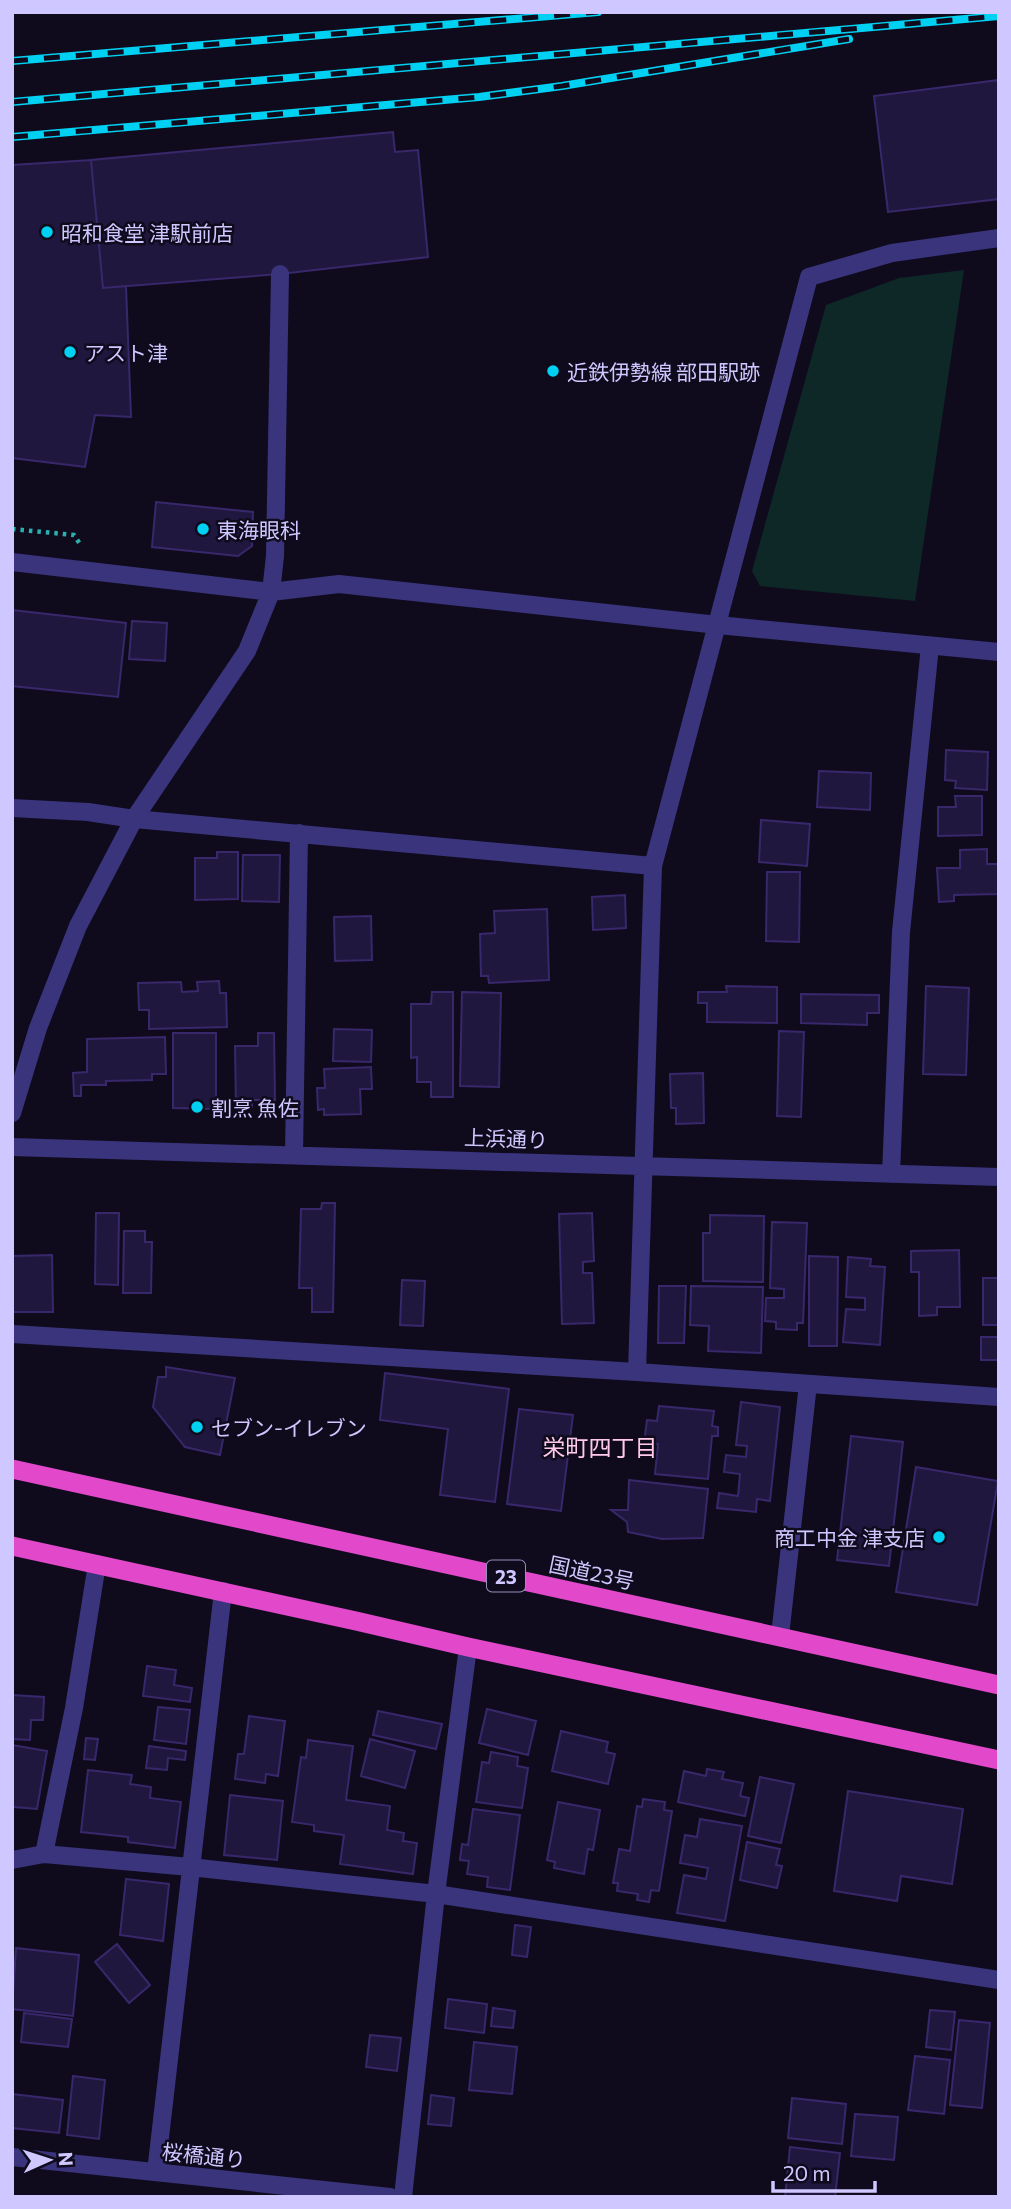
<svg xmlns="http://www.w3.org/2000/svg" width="1011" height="2209" viewBox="0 0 1011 2209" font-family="Commissioner,'Noto Sans JP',sans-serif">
<rect width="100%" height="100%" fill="#0f0b1d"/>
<path fill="#0e2727" d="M964,270L915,601L760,586L752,571L826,305L899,278Z"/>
<path fill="#20173e" stroke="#38286b" stroke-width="2" d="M999,80V199L888,212L874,96Z
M393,132L395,152L418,150L428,257L280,274L103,288L91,160Z
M91,160L103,288L126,286L131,417L95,415L85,467L12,458V165Z
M156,502L253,512L252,546L238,556L152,547Z
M12,610L126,623L118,697L12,686Z
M132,621L167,623L165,661L129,659Z
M946,750L988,752L987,790L955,788L956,781L945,780Z
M819,771L871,773L870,810L817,807Z
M955,796H982V835L938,836V807H956Z
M761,820L810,824L807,866L759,862Z
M987,849V864H999V894L954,895V901L939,902L937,868H960V850Z
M217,852H238V899L195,900V858H217Z
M243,855H280L279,902L242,901Z
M767,872H800L799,942L766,941Z
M625,895L626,928L593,930L592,897Z
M547,909L549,980L489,983L488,976H481L480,934L495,933L494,911Z
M371,916L372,960L335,961L334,917Z
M219,981L220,993H226L227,1027L149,1029V1010H139L138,983L181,982L182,992L198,991L197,982Z
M726,986L777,987V1023L707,1022V1003H698V992H727Z
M926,986L969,988L966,1075L923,1074Z
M432,992H453V1097H431V1082H417V1057L411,1058V1004H431Z
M462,992L501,993L499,1087L460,1086Z
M801,994L879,995V1013H867V1025L801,1023Z
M334,1029L372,1030L371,1062L333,1061Z
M779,1031L804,1032L801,1117L777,1116Z
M173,1033H216V1109L173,1108Z
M258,1033H274L275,1100H252V1107L236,1108L235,1046H258Z
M165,1037L166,1074H152V1080L106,1081V1085H81V1096H74L73,1073L87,1072V1039Z
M371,1067L372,1089H360L361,1114L324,1115V1109L318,1110L317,1088H325L324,1069Z
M703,1073L704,1123L676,1124V1108H671L670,1074Z
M322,1203H335L333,1312H312V1288H299L301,1209H321Z
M96,1213H119L118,1285L95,1284Z
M592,1213L594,1261L583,1262V1273H592L594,1323L562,1324L559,1214Z
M710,1215L764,1216L763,1282L703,1281V1233H710Z
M772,1222L807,1223L803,1323H797V1330L776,1329V1322L765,1321L766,1298H784V1289L770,1288Z
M124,1231H145V1242H152L151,1293H123Z
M959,1250L960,1307H937V1315L919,1316V1272H911V1251Z
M52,1255L53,1312H12V1256Z
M809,1256L838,1257L837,1346H809Z
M848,1257L871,1259L870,1266L885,1267L880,1345L843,1342L846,1309L865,1310V1298L846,1297Z
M983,1278H999V1360H981V1337H999L998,1325H983Z
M402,1280L425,1281L423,1326L400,1325Z
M659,1286H686L684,1343H658Z
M691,1286L763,1287L761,1353L708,1351L709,1326L690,1325Z
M166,1367L235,1378L220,1455L185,1447L153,1407L158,1377H166Z
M385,1373L509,1389L495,1502L440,1495L448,1429L380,1420Z
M741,1402L780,1407L770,1501L757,1499L756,1512L717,1508L719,1493L738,1496L740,1474L724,1472L726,1455L746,1457L747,1446L736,1445Z
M659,1406L714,1411L712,1426L718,1427V1436H712L708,1479L655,1474L658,1444L644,1443L647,1420L657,1421Z
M519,1409L573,1415L561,1511L507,1504Z
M851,1436L903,1442L889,1566L837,1560Z
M916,1467L998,1481L977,1605L896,1592Z
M629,1480L708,1489L703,1538L662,1539L628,1532L627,1522L611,1510H628Z
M147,1666L176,1670L174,1685L192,1688L190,1702L143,1696Z
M12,1695L44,1697L43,1720H31L30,1740L12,1739Z
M158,1707L190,1710L186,1744L154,1740Z
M487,1709L536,1721L528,1755L479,1743Z
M378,1711L442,1724L436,1749L373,1735Z
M249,1716L285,1721L278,1776L266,1774L265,1783L235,1779L238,1754H244Z
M561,1731L608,1742L606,1752L615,1754L608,1784L552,1771Z
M86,1738L98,1739L95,1760L84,1759Z
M370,1739L415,1751L405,1788L361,1776Z
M308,1740L353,1746L346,1800L390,1806L387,1830L404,1833L403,1841L417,1843L413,1874L340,1864L344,1835L314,1831V1825L292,1822L301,1757L306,1758Z
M12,1745L47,1751L37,1809L14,1807L12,1803Z
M149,1746L186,1751L185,1760L168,1758L167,1770L146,1768Z
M491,1752L518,1757L517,1766L528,1768L522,1808L476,1802L482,1762L489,1763Z
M707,1769L724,1772L722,1779L743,1783L740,1796L749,1798L745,1816L678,1802L684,1771L706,1776Z
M88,1770L132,1775L130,1784L151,1787L150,1798L181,1802L175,1848L128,1842V1837L81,1832Z
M760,1777L794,1784L781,1843L748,1836Z
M848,1791L963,1809L952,1884L901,1876L897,1901L834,1891Z
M230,1795L283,1801L277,1860L224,1855Z
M643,1799L665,1802L664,1810L672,1811L659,1891L651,1890L649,1902L637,1900L638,1894L617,1891L618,1883H613L619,1849L630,1851L637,1806L642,1807Z
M558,1802L600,1810L593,1850L588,1849L584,1874L554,1868L555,1862L547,1860Z
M473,1809L520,1815L510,1890L487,1887L488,1877L467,1874L469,1861L460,1860L462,1844L468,1845Z
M700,1819L742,1826L725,1921L677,1913L684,1875L706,1879L708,1868L680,1863L685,1835L697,1837Z
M747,1842L780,1849L776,1865L782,1866L777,1888L740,1880Z
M126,1879L169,1884L163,1941L120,1935Z
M515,1925L531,1927L527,1957L512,1955Z
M117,1944L150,1985L129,2003L95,1962Z
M16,1948L79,1955L73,2016L12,2009Z
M448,1999L487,2004L484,2033L445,2028Z
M493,2008L515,2011L513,2028L491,2026Z
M930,2010L955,2012L951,2050L926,2047Z
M24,2013L72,2019L68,2047L21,2042Z
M959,2020L990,2023L982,2108L950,2105Z
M370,2035L401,2038L397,2071L366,2067Z
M474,2042L517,2047L512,2094L469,2090Z
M915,2056L950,2060L944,2114L908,2110Z
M73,2076L105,2080L99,2139L67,2135Z
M12,2094L63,2100L59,2133L12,2128Z
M431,2095L454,2098L451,2126L428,2124Z
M792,2098L846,2104L842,2144L788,2138Z
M855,2114L898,2117L894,2160L851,2156Z
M790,2147L840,2153L835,2197H785Z"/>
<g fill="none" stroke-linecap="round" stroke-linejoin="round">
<path stroke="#2ab0ad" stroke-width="4.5" stroke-dasharray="3.5 5" stroke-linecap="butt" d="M12,529L74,535L80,544"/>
<path stroke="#3a347d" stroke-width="18" d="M271,592L275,556L280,274
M12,808L88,812L134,819L653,866
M12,1147L999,1177
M294,1155L299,833
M891,1174L901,932L930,646
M12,1334L637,1372L999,1397
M637,1372L653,866L809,277L892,253L999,238
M780,1636L808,1384
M44,1854L74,1708L97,1564
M12,1860L44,1854L190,1867L436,1894L999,1980
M156,2172L223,1591
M403,2197L436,1894L468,1647"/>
<path stroke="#3a347d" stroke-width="18" d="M12,562L271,592L339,584L718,625L999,652
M12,1113L38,1028L78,926L134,819L247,651L271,592
M12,2157L390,2197"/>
<path stroke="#e248ca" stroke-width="19" d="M12,1469L999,1685
M12,1546L356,1621L468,1647L999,1760"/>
<g stroke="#00d0f2" stroke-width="8">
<path id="rail" d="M12,61L598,12
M12,102L999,16
M12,137L479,97L562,86L849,39"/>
</g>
<use href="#rail" stroke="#0f0b1d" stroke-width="5" stroke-dasharray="16" stroke-linecap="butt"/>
</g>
<g fill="#00d0f2" stroke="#0f0b1d" stroke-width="2.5">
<circle cx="47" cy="232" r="7"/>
<circle cx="70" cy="352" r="7"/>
<circle cx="553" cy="371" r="7"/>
<circle cx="203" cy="529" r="7"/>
<circle cx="197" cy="1107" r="7"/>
<circle cx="197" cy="1427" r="7"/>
<circle cx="939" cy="1537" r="7"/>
</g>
<g text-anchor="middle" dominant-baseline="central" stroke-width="5" stroke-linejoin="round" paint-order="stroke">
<rect fill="#0f0b1d" stroke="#958fbb" stroke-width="2" x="487" y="1560.5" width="38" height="31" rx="5"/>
<g font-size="19" font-weight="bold" fill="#cfc7ff">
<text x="506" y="1576">23</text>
</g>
<g font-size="21" fill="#cfc7ff" stroke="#0f0b1d" text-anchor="start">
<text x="61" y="232">昭和食堂 津駅前店</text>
<text x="84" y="352">アスト津</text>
<text x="567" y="371">近鉄伊勢線 部田駅跡</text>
<text x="217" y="529">東海眼科</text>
<text x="211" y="1107">割烹 魚佐</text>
<text x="211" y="1427">セブン-イレブン</text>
<text x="925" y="1537" text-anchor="end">商工中金 津支店</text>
</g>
<g font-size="21" fill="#cfc7ff" stroke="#0f0b1d">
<text transform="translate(506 1138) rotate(2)">上浜通り</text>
<text transform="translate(592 1572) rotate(12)">国道23号</text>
<text transform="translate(204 2155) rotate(6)">桜橋通り</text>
</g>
<g font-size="23" fill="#ffc9e9" stroke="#0f0b1d">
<text x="600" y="1447">栄町四丁目</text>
</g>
</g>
<rect width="1011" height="2209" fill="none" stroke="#cfc7ff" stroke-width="28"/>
<g transform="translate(49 2160) rotate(87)" stroke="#0f0b1d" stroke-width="5" paint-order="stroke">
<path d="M0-5L12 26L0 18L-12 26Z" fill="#cfc7ff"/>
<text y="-10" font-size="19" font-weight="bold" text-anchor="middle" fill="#cfc7ff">N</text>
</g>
<path d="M773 2181v10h102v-10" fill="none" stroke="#cfc7ff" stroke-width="3.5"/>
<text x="783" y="2181" font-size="21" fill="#cfc7ff" stroke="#0f0b1d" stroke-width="5" paint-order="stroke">20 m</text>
</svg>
